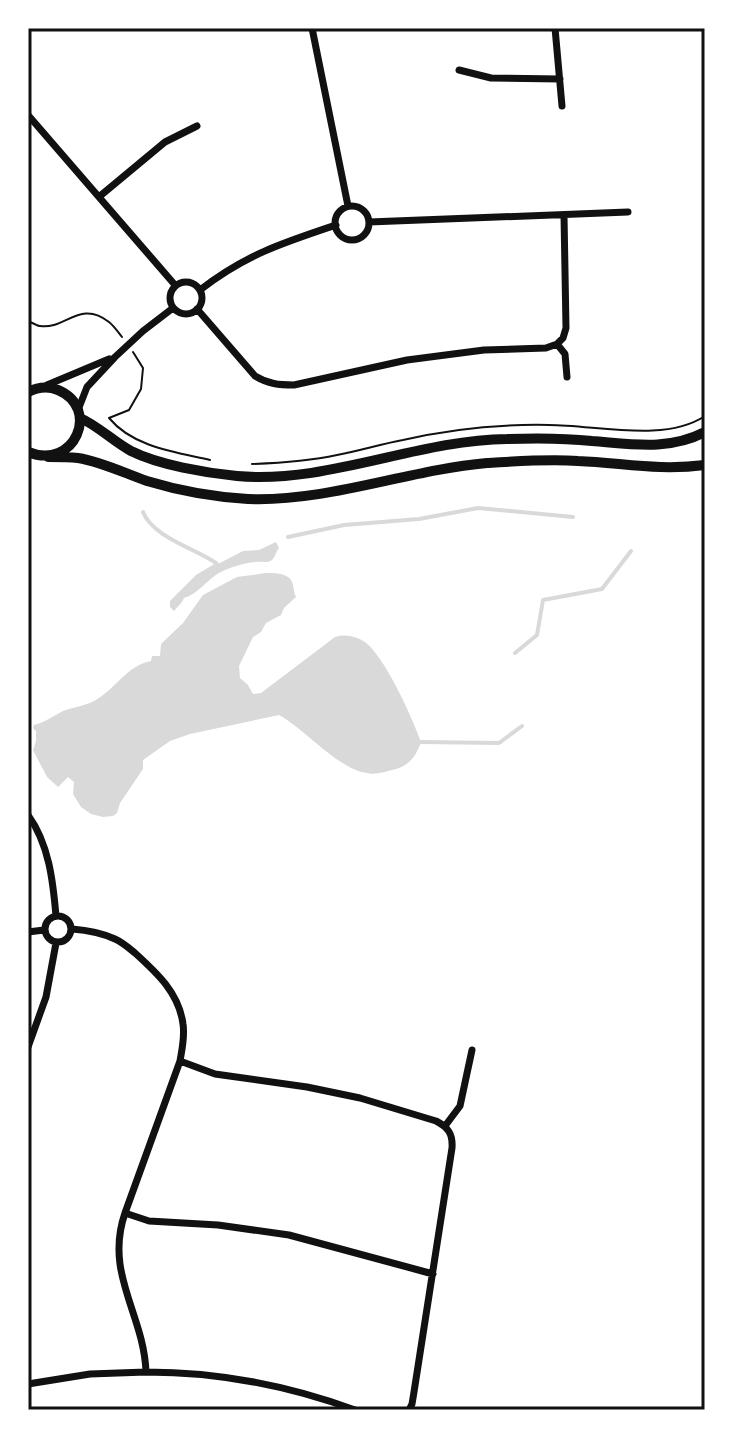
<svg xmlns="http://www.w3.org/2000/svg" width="733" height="1438" viewBox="0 0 733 1438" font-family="'DejaVu Sans',sans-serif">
<rect width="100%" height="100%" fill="#fff"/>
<path fill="#d9d9d9" d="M276,542L279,548C276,551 276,555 273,559C268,564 262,561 255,562C245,563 234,566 225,570C208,577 199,594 184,598L182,602L174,611L170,607V601L196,575L216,563H220L243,551L259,550Z
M266,573C276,573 291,573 293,585C294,589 294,594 296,597L284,608L281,615L266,623L261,632L253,637L239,666L240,678L248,685L253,694L261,693L335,637C345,634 356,636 365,642C385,657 412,717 421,742C416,757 408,767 392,770C384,772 375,775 367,773C339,770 305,729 279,715L190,734L170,741L143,760V769L120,803L117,813L113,816L103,817L91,814L81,807L73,794L74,782L68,777L58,787L47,777L33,750L36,741V731L33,728L34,725C46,722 53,716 63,711C73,707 85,706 94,701C115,690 127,665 151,661L152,656H160L161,644L183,623L203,595L237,577Z"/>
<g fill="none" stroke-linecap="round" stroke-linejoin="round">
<path stroke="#d9d9d9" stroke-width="4" d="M143,512C153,537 194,548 216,563
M288,537L344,525L419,519L478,508L573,517
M515,653L537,635L543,600L602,589L631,551
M421,742L499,743L522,726"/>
<path stroke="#111" stroke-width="2" d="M28,321C31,322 37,326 40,326C65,330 80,299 109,322C114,326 118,332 122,337
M133,352L143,368L141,389L129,410L109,418C133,447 175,452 210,460
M252,464C280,463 309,461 337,455C359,451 381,444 403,440C451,429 500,424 549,425C597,425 664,443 705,416"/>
<path stroke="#111" stroke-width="7" d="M312,28L348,206
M555,28L562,106
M459,70L491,78L560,79
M28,115L175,285
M100,196L165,142L197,126
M335 223a17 17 0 1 1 34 0a17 17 0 1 1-34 0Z
M564,215L566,328L563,338L557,344L565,354L567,377
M369,222L628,212
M170 298a16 16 0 1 1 32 0a16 16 0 1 1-32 0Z
M200,290C245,255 282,243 336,225
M197,309L255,376C268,384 279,385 294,385L407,360L484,350L546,348L557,344
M47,385L109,359
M78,410L87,387L115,357L143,331L173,308
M28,815C49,844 53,881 56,916
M45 929a13 13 0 1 1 26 0a13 13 0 1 1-26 0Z
M28,932L44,930
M28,1047L46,997L56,943
M180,1061L215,1074L307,1087L360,1098L436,1121C448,1127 453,1134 452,1148L414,1392L412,1404L409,1410
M445,1126L460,1106L472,1050
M125,1213L149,1221L218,1225L289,1235L433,1274
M146,1372C218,1372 287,1385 355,1410
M28,1384L90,1374L146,1372C144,1314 104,1274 125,1213L180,1061C182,1049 185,1037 183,1024C179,993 157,973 135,953C129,948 122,942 115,939C102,933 85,930 72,929"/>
<path stroke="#111" stroke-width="10" d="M28,392C38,387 48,386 58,390C101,408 75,471 28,452
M80,418C97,425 114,442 131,451C159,465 206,473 237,476C329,484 416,440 507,439C535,438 564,438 592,441C632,444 668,451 705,432
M48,457C58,457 68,457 78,458C102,462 124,473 147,481C180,491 214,497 248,499C329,502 407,470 487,463C518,461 548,459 578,461C624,463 658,471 705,465"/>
</g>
<rect width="733" height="1438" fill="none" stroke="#ffffff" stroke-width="60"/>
<rect x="30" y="30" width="673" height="1378" fill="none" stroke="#111" stroke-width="3"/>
</svg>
